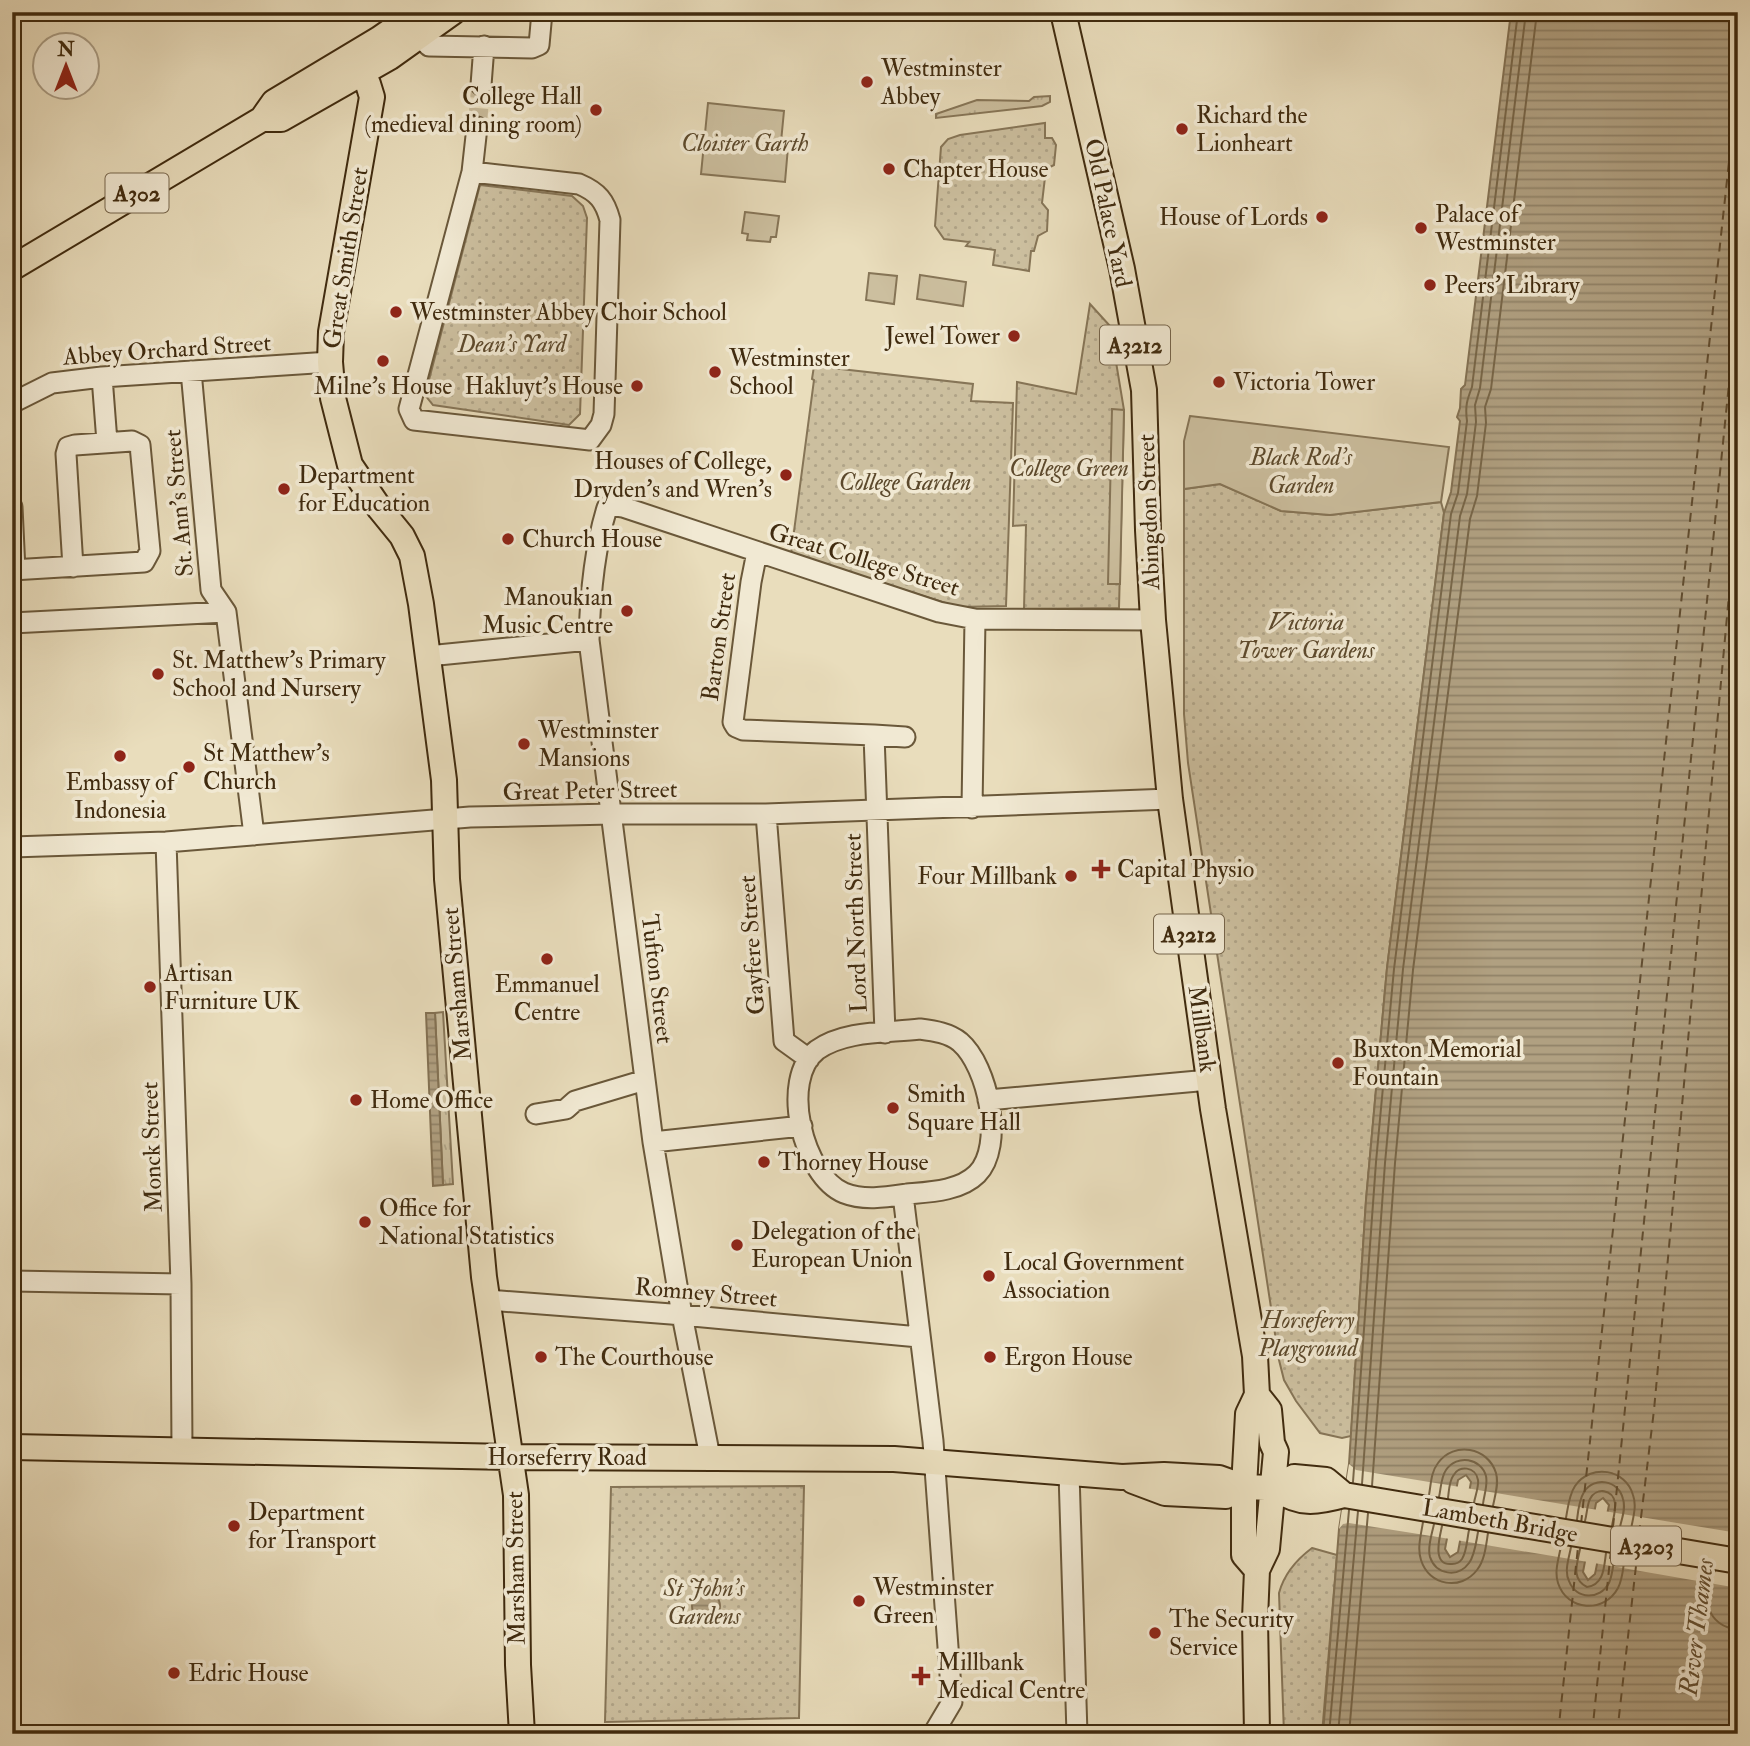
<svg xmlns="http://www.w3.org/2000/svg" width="1750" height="1746" viewBox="0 0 1750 1746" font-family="'IM FELL Double Pica',serif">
<defs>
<pattern id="grass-tufts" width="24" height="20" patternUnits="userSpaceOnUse" patternTransform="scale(1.75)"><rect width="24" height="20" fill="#ccbf9f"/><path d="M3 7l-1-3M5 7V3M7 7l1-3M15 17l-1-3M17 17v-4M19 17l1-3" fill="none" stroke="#b0a488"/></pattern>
<pattern id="park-dots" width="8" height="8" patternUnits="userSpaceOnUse" patternTransform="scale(1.75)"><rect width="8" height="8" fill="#ccbf9f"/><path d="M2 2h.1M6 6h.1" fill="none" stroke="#b0a488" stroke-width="1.8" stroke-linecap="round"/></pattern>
<pattern id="water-rules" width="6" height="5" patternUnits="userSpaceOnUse" patternTransform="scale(1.75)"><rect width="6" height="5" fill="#b0a081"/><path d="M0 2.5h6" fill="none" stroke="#918368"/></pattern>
</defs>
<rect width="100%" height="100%" fill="#e9ddbc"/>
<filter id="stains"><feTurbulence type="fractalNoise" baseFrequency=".00286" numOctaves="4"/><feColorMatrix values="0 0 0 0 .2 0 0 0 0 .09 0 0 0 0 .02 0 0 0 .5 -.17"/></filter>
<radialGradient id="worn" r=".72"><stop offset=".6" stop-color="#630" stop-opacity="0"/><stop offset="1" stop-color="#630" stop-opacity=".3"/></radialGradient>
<path fill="url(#grass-tufts)" stroke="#867557" stroke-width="2" d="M1050,96V102L1042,106L936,118V114L977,100L1029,101L1034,97Z
M443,1012L453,1184L443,1185L435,1013Z"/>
<path fill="url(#park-dots)" stroke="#867557" stroke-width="2" d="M1045,123V138H1052L1056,145L1054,165L1046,169L1042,203L1048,210L1047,231L1038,236L1034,251H1031L1029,271L993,265L995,250L966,246L969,242L944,239L935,226L941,147L948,139L960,135Z
M480,185L572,196L583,206L587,218L580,414L569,425L433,405L425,395Z
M1090,304L1110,326L1124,410L1119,608L1024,609L1026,525L1013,526L1017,382L1076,394Z
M814,366L973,384L971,401L1013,403L1006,606L958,607L791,554L814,380L812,379Z
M1220,484L1281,511L1330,515L1441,502L1444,513L1387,968L1366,1200L1351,1436L1342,1438L1320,1433L1296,1401L1284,1380L1279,1360L1188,763L1184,714V489Z
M804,1486L799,1718L605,1722L611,1487Z
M1312,1548L1337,1555L1322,1734H1284L1279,1593C1284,1574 1296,1560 1312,1548Z"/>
<path fill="#ccbf9f" stroke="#867557" stroke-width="2" d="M708,103L784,111L781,142L788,147L785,182L701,174Z
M745,212L779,216L776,237H771L770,242L747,240L748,234L742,233Z
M869,273L897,276L894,304L866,300Z
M920,275L966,282L963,306L917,299Z
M1112,409L1124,410L1120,584H1108Z
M1190,416L1449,447L1441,502L1330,515L1281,511L1220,484L1184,489V441Z"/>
<path fill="url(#water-rules)" stroke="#837153" stroke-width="2" fill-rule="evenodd" d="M1511,12H1738V1571L1733,1597L1738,1605V1734H1323L1339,1529L1349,1464L1366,1200L1387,968L1444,513L1451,492L1460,421L1457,417L1460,408L1461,389L1465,385ZM1466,1475L1471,1482L1458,1552L1450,1557L1445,1549L1458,1480ZM1603,1498L1609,1505L1595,1574L1588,1580L1583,1572L1596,1503Z
M426,1013H435L443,1185L433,1186Z
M692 1606a14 14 0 1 1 28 0a14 14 0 1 1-28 0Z"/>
<path fill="#e9ddbc" d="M1349,1464L1356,1470L1460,1487L1450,1539L1349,1523L1343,1524L1339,1529Z
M1466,1488L1598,1510L1588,1562L1456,1540Z
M1604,1511L1738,1533V1588L1594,1563Z"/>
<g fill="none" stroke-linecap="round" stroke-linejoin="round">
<path stroke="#786648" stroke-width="2" d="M1353,1482L1376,1162L1394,969L1451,514L1458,493L1467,421C1465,406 1467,400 1472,387L1518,12
M1362,1484L1385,1163L1403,969L1460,516L1467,494L1476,422L1475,405L1480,388L1526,12
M1372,1486L1395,1163L1413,970L1470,519L1477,496L1486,423L1485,407L1491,389L1537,12
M1429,1495C1431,1484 1431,1472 1438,1463C1454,1441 1488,1447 1496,1473C1499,1484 1495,1495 1493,1506
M1439,1497C1441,1488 1441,1477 1446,1470C1457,1454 1481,1458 1486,1476C1488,1485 1484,1495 1483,1504
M1448,1498C1449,1491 1449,1482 1453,1476C1459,1464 1476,1467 1478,1480C1479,1487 1475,1496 1474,1503
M1566,1518C1568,1507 1569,1495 1575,1486C1591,1463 1626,1469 1633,1495C1637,1506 1633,1518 1631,1529
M1577,1520C1578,1511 1579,1500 1584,1492C1594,1476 1619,1480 1623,1499C1626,1508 1622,1518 1620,1527
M1585,1521C1587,1514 1587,1505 1590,1499C1596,1487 1613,1489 1615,1503C1616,1510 1613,1519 1612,1526
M1423,1522C1421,1535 1417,1548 1421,1560C1429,1586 1461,1591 1477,1570C1485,1560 1486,1545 1488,1533
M1434,1524C1432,1534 1427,1547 1430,1557C1436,1575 1458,1578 1469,1563C1475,1555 1476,1542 1478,1532
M1442,1526C1440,1536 1431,1566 1452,1564C1456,1564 1460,1562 1462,1559C1467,1551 1467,1539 1469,1530
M1561,1546C1559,1558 1554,1571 1558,1583C1567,1611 1604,1614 1618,1588C1623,1579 1623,1567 1625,1556
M1571,1547C1569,1558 1564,1571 1569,1581C1576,1600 1600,1600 1609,1583C1613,1574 1613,1564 1615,1555
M1580,1549C1577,1564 1571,1579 1587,1587C1604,1585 1604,1567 1606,1553
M1715,1571C1699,1594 1707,1628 1738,1629
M1329,1734L1349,1510
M1338,1734L1358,1511
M1349,1734L1368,1513"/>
<path stroke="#624e31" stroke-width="2" stroke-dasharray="9 7" stroke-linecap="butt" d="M1581,1524L1738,79
M1613,1527L1738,295
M1639,1534L1654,1410L1738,497
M1558,1734L1578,1547
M1592,1734L1611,1550
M1617,1734L1637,1557"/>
<path stroke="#c7b999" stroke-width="19" stroke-dasharray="19 10" stroke-linecap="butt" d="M477,127L481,85"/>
<g stroke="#6a583a" stroke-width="23">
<path id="minor" d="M420,37L429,46L532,48L539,45L542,12
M481,85L484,46
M472,172L579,184C598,192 605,201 610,220L604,414L601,425L590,440L414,420L409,409L472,172L477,127
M191,371L211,590L226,612L254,835
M102,377L107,442
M12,403L52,383L102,377L330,362
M12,507L15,570
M757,552L751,582L733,722L736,727L743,730L874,735L885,1033
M12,570L144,562L150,551L140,445L132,441L75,445L68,447L66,454L73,567
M12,623L226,612
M428,656L589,640
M874,735L905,737
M972,808L975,619
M766,814L784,1041L809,1059
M166,842L181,1284L182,1452
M12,847L166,842L470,817L612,814H766L1170,799
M920,1029C935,1031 949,1033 960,1042C988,1066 1005,1146 977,1174C960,1191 930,1192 907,1194C887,1197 864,1201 844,1193C803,1176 779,1079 817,1050C845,1030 888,1033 920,1029Z
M988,1100L1209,1080
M536,1114L566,1109L575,1101L645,1080
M653,1142L802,1126
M903,1195L933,1441L952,1702L933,1734
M12,1281L181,1284
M488,1300L671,1314L919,1337
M710,1457L682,1315L653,1142L589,640C590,596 594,550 607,508L609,505L623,507L939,612L975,619L1153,620
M1069,1473L1077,1734"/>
</g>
<g stroke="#402b0f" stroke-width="28">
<path id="major" d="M1063,12L1122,269L1144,390L1148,530L1153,620L1170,799L1213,1109L1255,1356L1257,1395L1248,1414L1244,1487V1555L1257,1570
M351,57L368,84L372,97L331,332L330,362L333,398L350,465L380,509L402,536L412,556L421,604L444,780L447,879L484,1277L516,1495L518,1665L522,1734
M262,119H281L390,57L453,12
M12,268L262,119L274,102L379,39L418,12
M1257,1395L1269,1410L1272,1443L1276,1452L1267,1549L1257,1570L1255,1619L1257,1734
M12,1447L512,1457L894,1459L1122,1477L1164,1475L1219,1478L1244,1487L1274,1488L1294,1477L1326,1480L1344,1495
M1133,1481L1165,1493L1226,1496L1244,1487
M1274,1488C1300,1505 1315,1503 1344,1495L1738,1561"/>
</g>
<use href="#minor" stroke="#f1e9d3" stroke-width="19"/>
<use href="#major" stroke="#e9ddbc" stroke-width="24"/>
</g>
<g fill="#8f2418" stroke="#f1e9d3" stroke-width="2.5">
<circle cx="867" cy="82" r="7"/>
<circle cx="596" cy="110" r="7"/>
<circle cx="1182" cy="129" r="7"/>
<circle cx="889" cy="169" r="7"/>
<circle cx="1322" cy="217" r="7"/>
<circle cx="1421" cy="228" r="7"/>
<circle cx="1430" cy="285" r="7"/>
<circle cx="396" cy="312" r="7"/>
<circle cx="1014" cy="336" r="7"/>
<circle cx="383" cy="361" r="7"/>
<circle cx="715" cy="372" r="7"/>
<circle cx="1219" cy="382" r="7"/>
<circle cx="637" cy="386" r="7"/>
<circle cx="786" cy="475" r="7"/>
<circle cx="284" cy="489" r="7"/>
<circle cx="508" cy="539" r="7"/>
<circle cx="627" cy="611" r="7"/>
<circle cx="158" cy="674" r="7"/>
<circle cx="524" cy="744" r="7"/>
<circle cx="120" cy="756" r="7"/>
<circle cx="189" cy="767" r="7"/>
<path d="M1097.5 858.5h7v7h7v7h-7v7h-7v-7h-7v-7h7z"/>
<circle cx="1071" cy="876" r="7"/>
<circle cx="547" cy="959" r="7"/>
<circle cx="150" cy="987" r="7"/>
<circle cx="1338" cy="1063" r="7"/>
<circle cx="356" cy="1100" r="7"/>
<circle cx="893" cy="1108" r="7"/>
<circle cx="764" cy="1162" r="7"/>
<circle cx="365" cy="1222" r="7"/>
<circle cx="737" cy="1245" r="7"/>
<circle cx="989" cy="1276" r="7"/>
<circle cx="541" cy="1357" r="7"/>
<circle cx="990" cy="1357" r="7"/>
<circle cx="234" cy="1526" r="7"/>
<circle cx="859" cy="1601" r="7"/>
<circle cx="1155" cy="1633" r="7"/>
<circle cx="174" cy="1673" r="7"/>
<path d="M917.5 1665.5h7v7h7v7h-7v7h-7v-7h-7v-7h7z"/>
</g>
<g text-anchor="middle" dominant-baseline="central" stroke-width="7" stroke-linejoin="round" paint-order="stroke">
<g fill="#f1e9d3" stroke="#75644a" stroke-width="2">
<rect x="105.5" y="173.5" width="63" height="39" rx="5"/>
<rect x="1100" y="325.5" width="70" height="39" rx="5"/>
<rect x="1154" y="914.5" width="70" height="39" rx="5"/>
<rect x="1611" y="1526.5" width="70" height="39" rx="5"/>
</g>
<g font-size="23" font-weight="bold" fill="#402b0f">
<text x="137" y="193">A302</text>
<text x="1135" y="345">A3212</text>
<text x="1189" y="934">A3212</text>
<text x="1646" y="1546">A3203</text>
</g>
<g font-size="24" fill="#402b0f" stroke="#f1e9d3" text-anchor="start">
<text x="881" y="68">Westminster<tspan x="881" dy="28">Abbey</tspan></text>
<text x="582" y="96" text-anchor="end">College Hall<tspan x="582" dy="28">(medieval dining room)</tspan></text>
<text x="1196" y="115">Richard the<tspan x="1196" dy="28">Lionheart</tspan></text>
<text x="903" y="169">Chapter House</text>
<text x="1435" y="214">Palace of<tspan x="1435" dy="28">Westminster</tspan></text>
<text x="1308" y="217" text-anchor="end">House of Lords</text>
<text x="1444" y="285">Peers' Library</text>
<text x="410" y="312">Westminster Abbey Choir School</text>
<text x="1000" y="336" text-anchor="end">Jewel Tower</text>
<text x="729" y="358">Westminster<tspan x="729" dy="28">School</tspan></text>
<text x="1233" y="382">Victoria Tower</text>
<text x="383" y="386" text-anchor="middle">Milne’s House</text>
<text x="623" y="386" text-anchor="end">Hakluyt’s House</text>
<text x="772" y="461" text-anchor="end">Houses of College,<tspan x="772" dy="28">Dryden's and Wren's</tspan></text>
<text x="298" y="475">Department<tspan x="298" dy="28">for Education</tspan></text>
<text x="522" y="539">Church House</text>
<text x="613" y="597" text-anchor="end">Manoukian<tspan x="613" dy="28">Music Centre</tspan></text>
<text x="172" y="660">St. Matthew's Primary<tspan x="172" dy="28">School and Nursery</tspan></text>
<text x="538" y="730">Westminster<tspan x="538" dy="28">Mansions</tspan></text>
<text x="203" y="753">St Matthew's<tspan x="203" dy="28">Church</tspan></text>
<text x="120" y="782" text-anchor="middle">Embassy of<tspan x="120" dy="28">Indonesia</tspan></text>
<text x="1117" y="869">Capital Physio</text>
<text x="1057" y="876" text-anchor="end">Four Millbank</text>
<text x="164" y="973">Artisan<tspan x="164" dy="28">Furniture UK</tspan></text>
<text x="547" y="984" text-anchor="middle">Emmanuel<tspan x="547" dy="28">Centre</tspan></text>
<text x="1352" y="1049">Buxton Memorial<tspan x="1352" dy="28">Fountain</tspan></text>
<text x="907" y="1094">Smith<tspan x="907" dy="28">Square Hall</tspan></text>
<text x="370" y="1100">Home Office</text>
<text x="778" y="1162">Thorney House</text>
<text x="379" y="1208">Office for<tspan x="379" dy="28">National Statistics</tspan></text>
<text x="751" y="1231">Delegation of the<tspan x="751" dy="28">European Union</tspan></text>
<text x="1003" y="1262">Local Government<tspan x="1003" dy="28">Association</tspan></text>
<text x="555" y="1357">The Courthouse</text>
<text x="1004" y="1357">Ergon House</text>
<text x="248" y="1512">Department<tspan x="248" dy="28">for Transport</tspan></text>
<text x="873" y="1587">Westminster<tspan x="873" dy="28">Green</tspan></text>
<text x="1169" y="1619">The Security<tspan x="1169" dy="28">Service</tspan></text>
<text x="937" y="1662">Millbank<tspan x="937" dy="28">Medical Centre</tspan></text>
<text x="188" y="1673">Edric House</text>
</g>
<g font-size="24" font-style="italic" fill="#5c492c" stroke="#f1e9d3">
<text x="745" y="143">Cloister Garth</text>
<text x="512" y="344">Dean's Yard</text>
<text x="1301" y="457">Black Rod's<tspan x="1301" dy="28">Garden</tspan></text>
<text x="1069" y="468">College Green</text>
<text x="905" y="482">College Garden</text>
<text x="1306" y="622">Victoria<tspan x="1306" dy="28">Tower Gardens</tspan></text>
<text x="1308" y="1320">Horseferry<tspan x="1308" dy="28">Playground</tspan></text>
<text x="704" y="1588">St John's<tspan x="704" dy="28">Gardens</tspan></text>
</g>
<g font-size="24" fill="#402b0f" stroke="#f1e9d3">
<text transform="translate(1108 213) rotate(78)">Old Palace Yard</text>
<text transform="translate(346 258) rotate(-81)">Great Smith Street</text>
<text transform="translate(167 350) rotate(-4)">Abbey Orchard Street</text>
<text transform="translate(179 503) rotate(-95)">St. Ann's Street</text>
<text transform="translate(1149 512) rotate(-92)">Abingdon Street</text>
<text transform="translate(864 560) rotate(17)">Great College Street</text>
<text transform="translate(719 637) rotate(-82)">Barton Street</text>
<text transform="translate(590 791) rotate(-1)">Great Peter Street</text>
<text transform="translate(856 923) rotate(-92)">Lord North Street</text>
<text transform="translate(752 945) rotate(-94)">Gayfere Street</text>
<text transform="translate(657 979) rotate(83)">Tufton Street</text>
<text transform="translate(457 984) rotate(-95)">Marsham Street</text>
<text transform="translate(1202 1029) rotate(82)">Millbank</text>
<text transform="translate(152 1147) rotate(-92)">Monck Street</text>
<text transform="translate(706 1293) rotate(5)">Romney Street</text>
<text x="567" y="1457">Horseferry Road</text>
<text transform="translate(1500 1521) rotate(10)">Lambeth Bridge</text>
<text transform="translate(516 1568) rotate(-91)">Marsham Street</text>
</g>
<g font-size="26" font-style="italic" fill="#624e31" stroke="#f1e9d3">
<text transform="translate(1697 1627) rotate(-83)">River Thames</text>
</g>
</g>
<rect width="1750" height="1746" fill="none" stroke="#e9ddbc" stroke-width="42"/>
<rect x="14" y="14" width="1722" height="1718" fill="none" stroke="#402b0f" stroke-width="3.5"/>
<rect x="21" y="21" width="1708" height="1704" fill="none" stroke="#402b0f" stroke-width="2"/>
<g transform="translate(66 66)"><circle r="33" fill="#f1e9d3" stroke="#aa9d85" stroke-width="2"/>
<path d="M0-5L12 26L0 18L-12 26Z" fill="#8f2418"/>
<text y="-10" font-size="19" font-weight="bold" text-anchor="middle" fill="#402b0f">N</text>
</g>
<rect width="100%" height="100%" filter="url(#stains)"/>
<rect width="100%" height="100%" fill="url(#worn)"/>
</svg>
